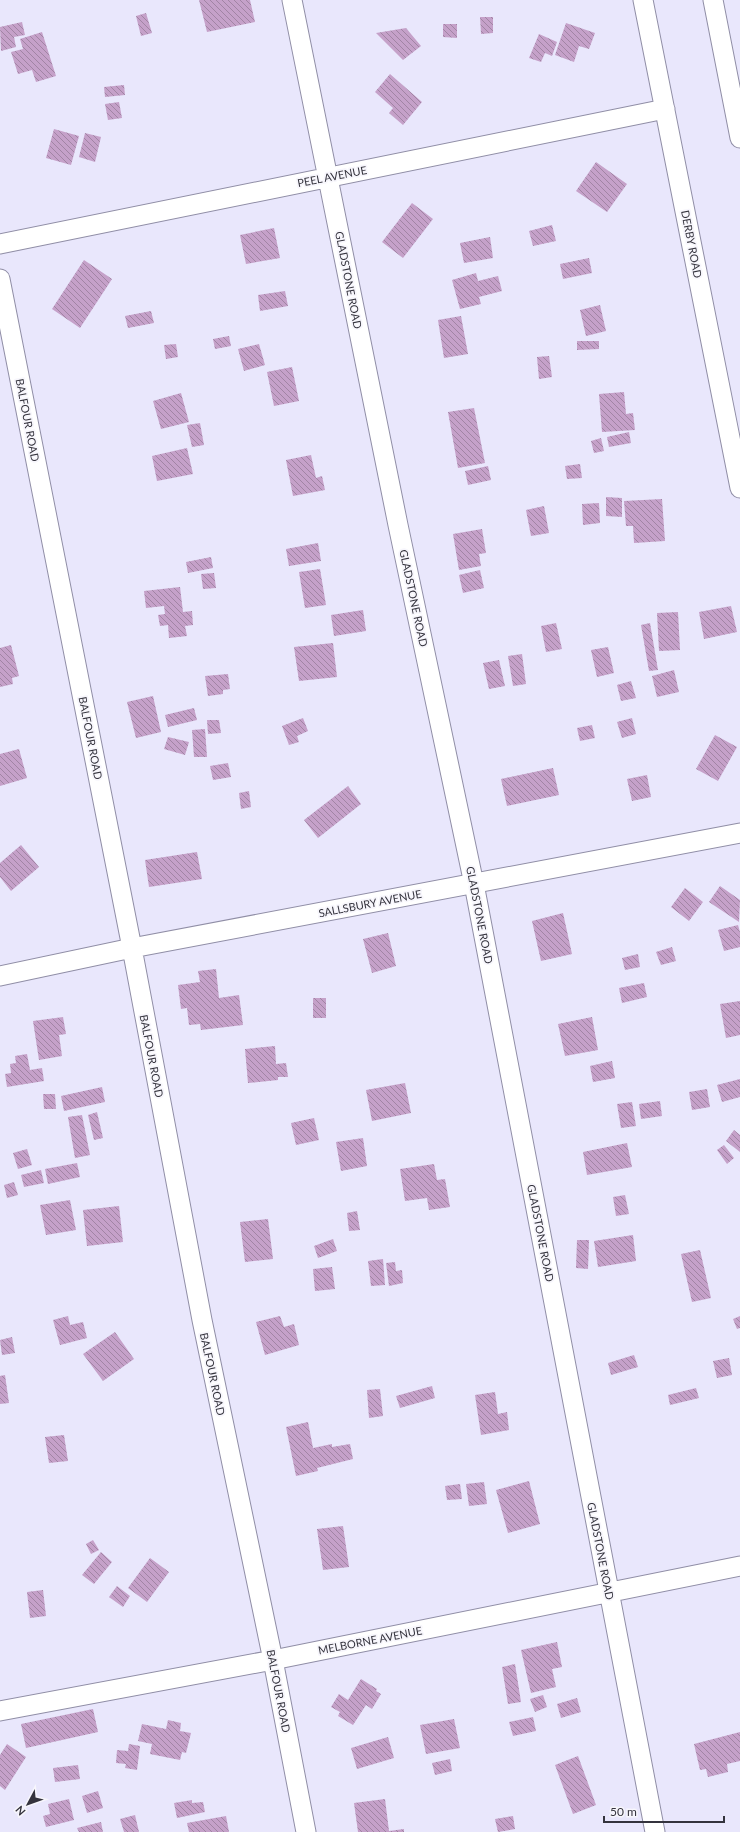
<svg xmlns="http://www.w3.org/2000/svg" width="740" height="1832" viewBox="0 0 740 1832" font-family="Lato,sans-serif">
<defs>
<pattern id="building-back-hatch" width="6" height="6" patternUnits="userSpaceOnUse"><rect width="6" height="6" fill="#c5a1c9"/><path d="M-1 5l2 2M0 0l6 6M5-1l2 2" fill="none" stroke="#a184a4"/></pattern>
</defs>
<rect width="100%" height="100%" fill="#e9e7fc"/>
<path fill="url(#building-back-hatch)" d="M199,0H250L255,22L207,32Z
M146,13L152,33L141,36L136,16Z
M480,17H493V33L481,34Z
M22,22L25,35L14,37L16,47L1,51L0,27Z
M566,23L595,33L589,49L579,46L574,62L555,55Z
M443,24H457V38L443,37Z
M406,28L421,46L403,60L376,33Z
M42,32L56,76L36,82L32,70L18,74L11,52L23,49L20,39Z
M539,34L557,42L552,56L545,53L541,62L529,58Z
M390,74L422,102L403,125L389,113L393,108L375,92Z
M124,85L125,95L105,97L104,87Z
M119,102L122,118L108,120L105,104Z
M54,129L79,136L71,165L46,158Z
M85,133L101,137L95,162L79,157Z
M596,162L627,184L607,212L576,191Z
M412,203L433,219L403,258L382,242Z
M552,225L556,241L533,246L529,231Z
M274,228L280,258L246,264L240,235Z
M490,237L493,258L464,263L460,243Z
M589,258L592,273L563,279L560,264Z
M84,260L112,279L80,328L52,309Z
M476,273L478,281L498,276L502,291L479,297L481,304L460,309L452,280Z
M285,291L288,306L260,311L258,295Z
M600,305L606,331L586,336L580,310Z
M151,311L154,323L128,328L125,316Z
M461,316L468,354L444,358L438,320Z
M229,336L231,346L215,349L213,339Z
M577,341H599V349L577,350Z
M176,344L178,357L166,359L164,345Z
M259,344L265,365L244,371L238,349Z
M549,356L552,377L539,379L537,357Z
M292,367L299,401L274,406L267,372Z
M624,392L626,414L633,413L635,430L602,432L599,394Z
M181,393L189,422L161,429L153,401Z
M474,408L485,463L458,468L448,412Z
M200,423L204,445L192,447L187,425Z
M629,432L631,443L609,447L607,437Z
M601,438L604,451L594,453L591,441Z
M187,448L193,474L157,481L152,456Z
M311,455L316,478L322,476L325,490L293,496L286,460Z
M580,464L582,478L567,479L565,466Z
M488,466L491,480L468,485L465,471Z
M606,497L622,498V517L606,516Z
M662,499L665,541L634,543L633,526H626L624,501Z
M599,503L600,523L583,525L582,504Z
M544,506L549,533L531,536L526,510Z
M482,529L486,553L479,554L481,566L459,570L453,534Z
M318,543L321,561L289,566L286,549Z
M211,557L213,568L188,573L186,562Z
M320,569L326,605L305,608L299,572Z
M480,570L484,588L463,593L459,575Z
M214,573L216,588L203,589L201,574Z
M180,587L183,612L192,611L193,625L185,626L187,636L169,638L168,625L160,626L158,615L165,614L164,606L146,608L144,591Z
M731,606L737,632L704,639L699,612Z
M363,610L366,631L334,636L331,615Z
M678,612L680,650L659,651L657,613Z
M556,623L562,649L546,652L541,626Z
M650,623L658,670L649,671L641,625Z
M333,643L337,677L299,681L294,647Z
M11,645L19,676L12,678L13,684L0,687V648Z
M608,647L614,673L597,677L591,650Z
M522,654L526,684L513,686L508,656Z
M499,660L505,686L489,689L483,663Z
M674,670L679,692L657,697L652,676Z
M228,674L230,689L223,690V694L208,696L205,676Z
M631,681L636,698L621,701L617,685Z
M153,696L161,732L136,738L127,702Z
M194,708L197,720L168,727L165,715Z
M303,718L308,731L297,736L299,742L289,745L282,726Z
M632,718L636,734L622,738L617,722Z
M207,720H219L221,733L208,734Z
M592,725L595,738L580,741L577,728Z
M205,729L207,757H194L192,730Z
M715,735L737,747L718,781L696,769Z
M168,737L189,742L185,755L164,749Z
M19,749L27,778L0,786V754Z
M228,763L231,777L213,780L210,766Z
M553,768L559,795L507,806L501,779Z
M647,775L651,797L632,801L627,779Z
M348,786L361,804L318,838L304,820Z
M249,791L251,807L241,809L239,793Z
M21,845L39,867L11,891L0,877V863Z
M197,852L202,879L149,887L145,860Z
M720,886L740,900L739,922L709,902Z
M685,888L703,902L689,921L671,907Z
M563,913L572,954L541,961L532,921Z
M738,925L740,932V947L724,951L718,930Z
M388,933L396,966L372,973L363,939Z
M672,947L676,961L661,965L656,952Z
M638,954L640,967L625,970L622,958Z
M216,969L219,998L239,995L243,1025L201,1030L200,1024L189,1025L187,1008L181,1009L178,985L200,982L198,971Z
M644,983L647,997L622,1003L619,988Z
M313,998H326V1018H313Z
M740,1001V1035L726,1038L720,1004Z
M63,1017L66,1034L59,1035L62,1056L39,1060L33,1021Z
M592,1017L598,1050L565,1056L558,1024Z
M275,1046L276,1064L286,1063L288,1077H278V1080L248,1083L245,1049Z
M27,1054L30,1070L42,1068L44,1081L7,1087L5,1074L11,1073L10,1064L16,1063L15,1056Z
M612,1061L615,1078L593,1082L590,1066Z
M740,1079V1097L722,1102L717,1085Z
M405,1083L411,1113L372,1121L366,1090Z
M102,1087L105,1102L64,1111L61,1096Z
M707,1089L710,1107L692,1110L689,1092Z
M43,1094H55L56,1109H44Z
M660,1101L662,1116L641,1119L639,1104Z
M632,1102L636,1126L621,1128L617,1104Z
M97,1112L103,1138L94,1140L88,1115Z
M82,1115L90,1155L75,1158L68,1117Z
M314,1118L319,1140L296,1145L291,1123Z
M734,1130L740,1135V1152L726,1141Z
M363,1138L367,1166L341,1171L336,1142Z
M627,1143L632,1167L587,1175L583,1152Z
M724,1145L734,1158L727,1164L717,1150Z
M27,1149L32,1165L18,1169L13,1153Z
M77,1163L80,1177L48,1184L45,1169Z
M434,1164L437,1180L445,1179L450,1207L429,1210L427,1198L405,1201L400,1169Z
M41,1170L44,1183L24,1187L21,1175Z
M14,1182L18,1195L7,1198L4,1185Z
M625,1195L629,1214L616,1216L613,1197Z
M70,1200L76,1230L46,1235L40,1205Z
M119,1206L123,1242L87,1246L83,1210Z
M357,1211L360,1230L349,1231L347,1213Z
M268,1219L273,1259L245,1262L240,1222Z
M633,1235L636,1261L598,1267L594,1241Z
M333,1239L337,1251L318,1258L314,1246Z
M577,1240H589L588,1269L576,1268Z
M700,1250L711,1298L692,1302L681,1254Z
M383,1259L385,1285L371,1286L368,1261Z
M395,1262L396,1271L402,1270L403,1283L389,1286L386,1263Z
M332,1267L335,1289L315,1291L313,1269Z
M68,1316L70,1325L83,1322L87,1338L60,1345L53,1320Z
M280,1316L284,1327L294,1324L299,1345L265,1355L256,1322Z
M740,1316V1328L737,1329L733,1319Z
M115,1332L134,1359L103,1381L83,1354Z
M12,1337L15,1353L2,1355L0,1340Z
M634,1355L638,1367L611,1375L608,1363Z
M729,1358L732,1375L717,1378L713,1361Z
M5,1375L9,1403L0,1404V1376Z
M432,1386L435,1398L400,1408L396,1396Z
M696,1388L699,1398L670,1405L668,1395Z
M380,1389L383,1416L369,1418L367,1390Z
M495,1392L498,1414L507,1412L509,1430L481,1435L475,1395Z
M308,1422L313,1448L332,1444V1447L350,1444L353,1459L317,1468L318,1471L296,1476L286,1427Z
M64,1435L68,1461L49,1463L45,1437Z
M529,1481L540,1524L508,1533L496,1490Z
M484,1482L487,1504L469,1506L466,1484Z
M460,1484L462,1499L447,1500L445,1486Z
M343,1526L349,1567L323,1570L317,1529Z
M93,1540L99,1550L91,1554L86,1544Z
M101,1552L112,1562L94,1584L82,1575Z
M150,1558L169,1572L147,1602L128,1588Z
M117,1586L130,1596L123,1607L109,1597Z
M43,1590L46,1616L30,1618L27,1592Z
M557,1642L562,1667L552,1669L556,1687L531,1693L521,1650Z
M515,1664L521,1702L508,1704L502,1667Z
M361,1679L377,1689L376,1691L381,1694L372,1709L366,1705L353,1725L338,1716L340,1712L331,1707L339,1694L348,1700Z
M543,1695L547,1707L535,1712L530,1699Z
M577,1698L581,1712L561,1718L557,1704Z
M93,1709L98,1732L26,1748L21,1724Z
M533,1717L536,1731L513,1736L509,1722Z
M454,1719L460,1748L426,1754L420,1725Z
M168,1720L181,1723L180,1731L191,1733L186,1753L182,1752L180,1760L150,1754L152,1744L138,1741L142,1724L166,1729Z
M740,1732V1761L727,1764L728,1772L708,1777L706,1769L700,1770L694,1744Z
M388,1737L394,1758L357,1769L351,1748Z
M7,1744L26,1757L5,1790L0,1786V1755Z
M129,1744L140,1746L137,1770L125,1768L126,1764L116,1763L117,1750L128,1751Z
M578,1756L596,1805L573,1814L555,1765Z
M450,1759L452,1771L435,1775L432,1763Z
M78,1765L80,1779L55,1782L53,1768Z
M98,1791L103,1808L87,1813L82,1796Z
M69,1799L74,1820L46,1827L43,1816L50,1814L48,1804Z
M385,1799L389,1831L404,1829V1832H358L354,1803Z
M192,1800V1803L203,1802L205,1812L177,1818L174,1803Z
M135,1815L139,1832H124L120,1819Z
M226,1816L229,1832H189L187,1823Z
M513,1816L515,1829L498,1832L495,1819Z
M101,1822L103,1832H79L77,1828Z"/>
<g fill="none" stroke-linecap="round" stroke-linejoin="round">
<g stroke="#908ea6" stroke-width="21">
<path id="street" d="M292,0L398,525L474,884L655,1832
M643,0L740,488
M713,0L740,138
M0,244L665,109
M0,279L132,948L202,1320L273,1660L306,1832
M0,976L132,948L740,833
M0,1711L273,1660L740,1566"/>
</g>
<use href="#street" stroke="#fff" stroke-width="19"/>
</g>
<g text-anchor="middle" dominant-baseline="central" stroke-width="3.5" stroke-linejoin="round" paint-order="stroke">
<g font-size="11" fill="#34333d" stroke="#f7f6fc">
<text transform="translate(332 176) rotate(-11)">PEEL AVENUE</text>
<text transform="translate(692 244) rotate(79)">DERBY ROAD</text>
<text transform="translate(349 280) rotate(79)">GLADSTONE ROAD</text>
<text transform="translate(28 420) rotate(79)">BALFOUR ROAD</text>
<text transform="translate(414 598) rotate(78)">GLADSTONE ROAD</text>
<text transform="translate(91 738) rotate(79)">BALFOUR ROAD</text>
<text transform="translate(370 903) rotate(-11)">SALLSBURY AVENUE</text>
<text transform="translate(480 915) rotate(79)">GLADSTONE ROAD</text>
<text transform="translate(152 1056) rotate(79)">BALFOUR ROAD</text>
<text transform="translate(541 1233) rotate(79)">GLADSTONE ROAD</text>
<text transform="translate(213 1374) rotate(78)">BALFOUR ROAD</text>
<text transform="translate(601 1551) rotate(79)">GLADSTONE ROAD</text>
<text transform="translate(370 1640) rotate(-11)">MELBORNE AVENUE</text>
<text transform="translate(279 1691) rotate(79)">BALFOUR ROAD</text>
</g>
</g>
<g transform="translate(28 1804) rotate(229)" stroke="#f7f6fc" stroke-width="3" paint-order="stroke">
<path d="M0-3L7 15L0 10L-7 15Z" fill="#34333d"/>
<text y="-6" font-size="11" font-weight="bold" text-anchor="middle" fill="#34333d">N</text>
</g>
<path d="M604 1816v6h120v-6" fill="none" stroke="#34333d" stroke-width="2"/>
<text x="610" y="1816" font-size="12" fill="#34333d" stroke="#f7f6fc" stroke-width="3" paint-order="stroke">50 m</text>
</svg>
